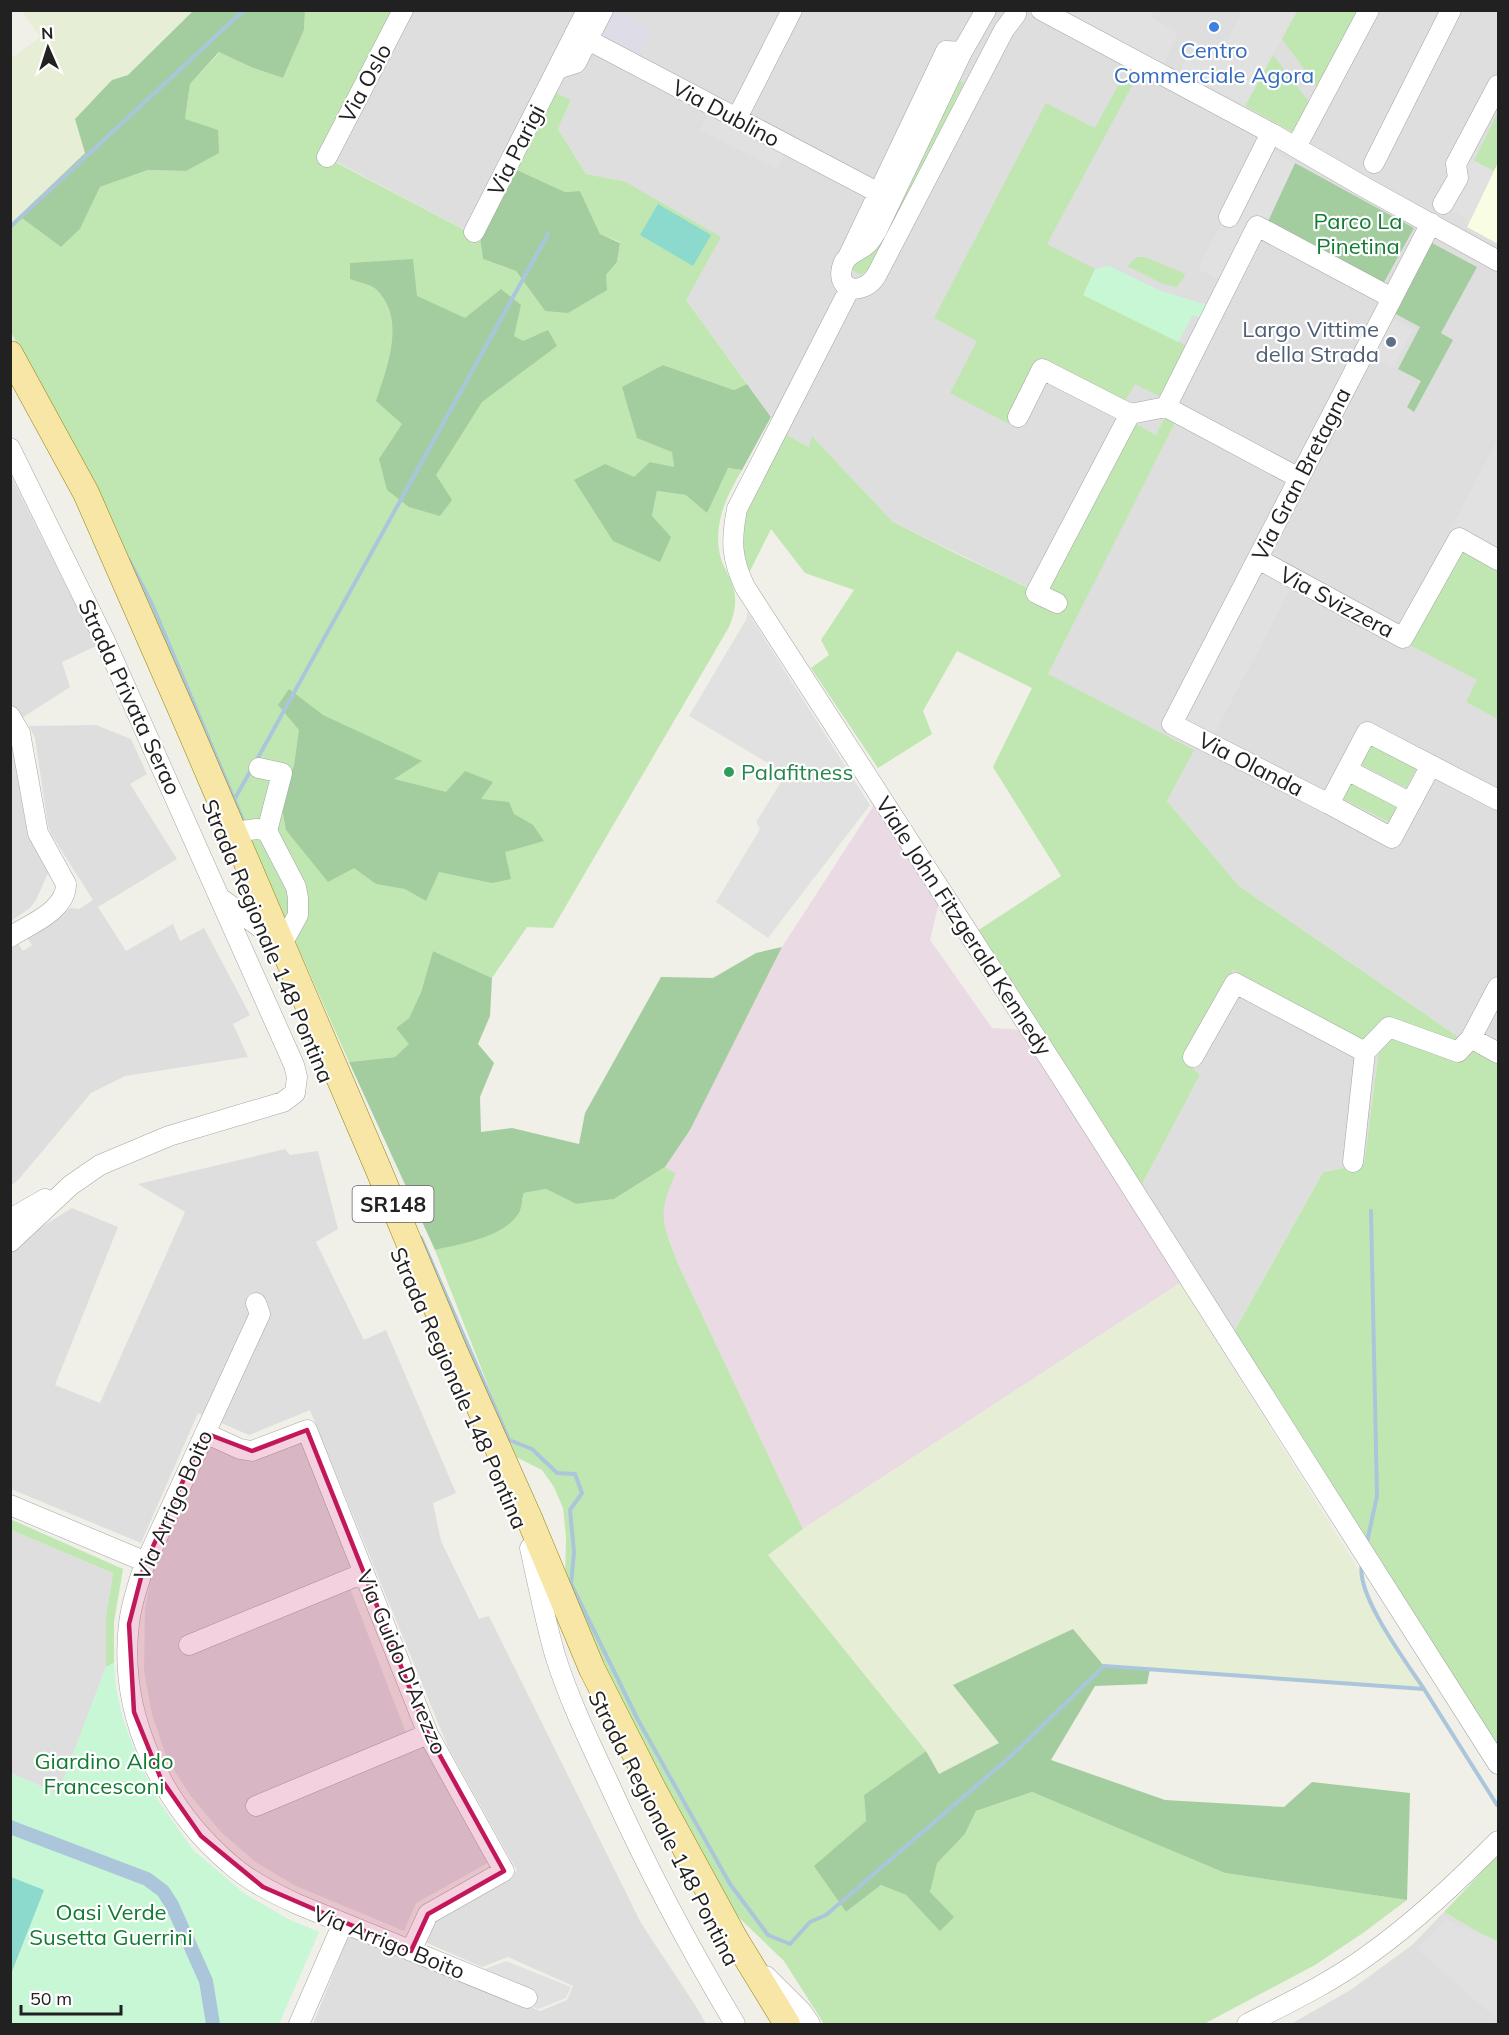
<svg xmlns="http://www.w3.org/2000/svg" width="1509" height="2035" viewBox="0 0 1509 2035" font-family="Mulish,sans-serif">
<rect width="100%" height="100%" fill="#f0efe8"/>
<path fill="#dfdede" d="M410,11H1498V1059L1457,1036L1239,886L1167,801L1193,750L1047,674L1175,423L1156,435L1132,422L1043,595L893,522L813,437L809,447L783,433L686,300L624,181L586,174L558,129L571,100L480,238L333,160Z
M10,474L96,646L62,662L70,687L11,725Z
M96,725L131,739L147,774L130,784L177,859L98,907L126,951L173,924L180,941L204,928L250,1015L233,1024L248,1057L125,1076L91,1093L19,1179L11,1186V946L17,942L23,951L32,945L26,936L71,908L79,909L93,900L51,834L48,826L35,738L29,726Z
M10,736L27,831L31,841L45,861L48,873L36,900L30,908L11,921Z
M1233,970L1379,1049L1364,1164L1323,1172L1233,1334L1140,1188L1200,1075L1186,1062Z
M285,1149L290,1155L318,1151L338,1229L316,1242L364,1340L386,1330L456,1493L433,1503L441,1541L479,1619L489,1616L641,1923L697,2008L706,2024H313L347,1939L351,1935L361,1934L540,2011L567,2000L573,1986L508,1957L482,1967L423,1941L432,1915L517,1871L448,1747L310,1410L249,1435L198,1413L141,1543L11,1489L10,1253L30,1234L72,1208L118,1227L55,1385L100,1403L185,1212L138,1184Z
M302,1436L351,1562L350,1588L405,1730L426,1747L488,1863L416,1903L404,1931L296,1886L257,1863L221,1832L190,1795L167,1759L152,1714L144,1671L145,1610L152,1569L209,1438L248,1456Z
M11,1530L113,1573L106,1616V1667L58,1794L11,1773Z
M1444,1912L1480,1933L1498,1941V2024H1291L1352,1989L1412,1945Z"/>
<path fill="#e9dae3" d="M876,802L939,902L930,940L992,1028L1022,1030L1180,1283L803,1529L679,1266L665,1228L662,1212L666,1194L676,1175L665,1167L690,1130L782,947Z"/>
<path fill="#f8fde4" d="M1498,162V244L1467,227Z"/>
<path fill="#e6eed5" d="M22,11H193L128,75L112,80L85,153L11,223V59L40,37Z
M1180,1283L1360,1572L1370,1603L1424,1689L1104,1666L954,1684L999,1743L939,1774L926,1751L768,1555L803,1529Z"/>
<path fill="#c0e7b1" d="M305,11H391L318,153L480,238L483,259L516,271L545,311L606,275L617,262L620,242L600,234L580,191L565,192L515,169L554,92L571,100L558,129L586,174L624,181L721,237L686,300L747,384L734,390L663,365L674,468L650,462L652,516L657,491L686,495L728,468L742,470C725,498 711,529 722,562C724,568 728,573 730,579C738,596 736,610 729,627L553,928L527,927L492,978L433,951L421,992L409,1018L396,1028L410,1044L395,1057L349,1062L130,569L11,332V223L19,216L61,247L80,229L100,187L148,170L186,171L185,119L190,84L220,52L253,68L283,78L304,30Z
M1297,11H1357L1317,87L1282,39Z
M1273,55L1310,103L1294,133L1245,106Z
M1122,78L1133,84L1047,244L1095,269L1084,295L1189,347L1163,398L1135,384L1123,405L1041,363L1009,424L950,393L977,341L934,318L1046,103L1095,128Z
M960,81L964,83L870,269L861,274C852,273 852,268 851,260L882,234Z
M1498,112V162L1494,171L1474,161Z
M1137,257H1145L1186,274L1177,287L1163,284L1127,266Z
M1165,417L1175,423L1048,674L1194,750L1167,801L1239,886L1457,1036L1498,1059V1746L1233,1334L1323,1172L1364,1164L1379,1049L1233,970L1186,1062L1200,1075L1140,1188L977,931L1061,876L993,767L1032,688L957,651L923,711L932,734L878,768L811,668L829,655L821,640L854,590L805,573L771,529L749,573C744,560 739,546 740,532C742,499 768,462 783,433L809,447L812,436L893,522L957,554L1043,595L1131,421L1156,435Z
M1459,550L1498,571V719L1466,702L1477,680L1408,644Z
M1370,740L1418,765L1406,788L1358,763Z
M1349,781L1397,806L1389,822L1341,798Z
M665,1167L676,1174C655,1216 664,1225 679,1266L803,1529L768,1555L926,1751L864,1795L866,1821L815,1866L846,1912L881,1885L906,1895L940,1930L930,1892L936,1863L965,1834L976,1811L1032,1792L1225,1873L1407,1900L1363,1933L1315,1965L1204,2024H824L784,1961L726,1905L636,1736L565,1582L566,1537L563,1508L554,1487L542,1470L516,1457L435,1250L479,1239L520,1211L524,1193L546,1189L576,1204L614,1199Z
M10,1519L123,1569L114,1622V1663L106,1667V1616L113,1573L11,1530Z
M1498,1855V1941L1480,1933L1444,1912Z"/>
<path fill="#a3cd9f" d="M193,11H305L304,30L283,78L253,68L219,52L190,84L185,119L218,130L219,153L186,171L148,170L100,187L80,229L61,247L19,216L85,153L75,119L112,80L128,75Z
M1295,163L1414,228L1383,284L1268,221Z
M515,169L565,192L580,191L600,234L620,243L617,262L606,275L607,290L568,313L545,311L516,271L483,259L480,238Z
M1432,243L1477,267L1441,333L1453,340L1414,412L1407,407L1421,381L1398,369L1420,327L1394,313Z
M413,259L417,296L465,318L501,289L521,305L514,336L523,341L548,330L557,346L482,402L436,475L452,500L440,516L409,507L387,490L379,459L402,424L376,401C387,367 407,319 376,289C370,284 358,282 350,279V263Z
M663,365L734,390L747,384L771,417L742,470L728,468L707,513L686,495L657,491L652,516L671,537L660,562L613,541L574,480L605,464L634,477L650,462L674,467L672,452L637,438L622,387Z
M289,689L323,715L422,761L394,779L446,792L465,771L493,782L481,799L509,802L514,814L533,825L544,841L505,852L511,879L492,883L439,872L426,901L405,889L376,884L354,868L328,882L286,830L280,797L294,766L299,730L278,705Z
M782,947L690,1130L665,1167L614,1199L576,1204L546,1189L524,1193C522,1198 522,1206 520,1211C506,1237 461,1244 435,1250L349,1062L395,1057L409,1044L396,1028L409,1018L421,992L433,951L492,978L490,1016L478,1044L494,1063L480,1097L481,1132L512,1128L579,1144L585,1113L661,977L713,978L756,953Z
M1073,1629L1104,1666L1150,1669L1147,1684L1095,1686L1051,1760L1165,1800L1284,1807L1312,1782L1410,1793L1407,1900L1225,1873L1032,1792L976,1811L965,1834L937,1863L930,1892L954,1917L940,1931L906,1895L881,1885L846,1912L814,1866L866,1821L864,1795L926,1751L939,1774L999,1743L953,1685Z"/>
<path fill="#c8f7d6" d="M1109,266L1161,291L1208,305L1202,318L1193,315L1178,342L1083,295L1095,269Z
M114,1663L116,1688L123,1719L138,1760L158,1800L193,1850L245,1894L290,1920L319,1932L279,2024H11L10,1773L58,1793L106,1667Z"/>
<path fill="#8bdacd" d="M658,204L711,235L693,266L640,235Z
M11,1877L44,1890L11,1974L10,1877Z"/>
<path fill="#e1e1e1" d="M1243,10L1297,11L1245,106L1180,70L1194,41L1220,54Z
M1061,11H1153L1150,17L1178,33L1163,65Z
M716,100L792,139L777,169L700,130Z
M1272,151L1295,163L1268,221L1257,216L1224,282L1198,269L1223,220L1234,225Z
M1461,154L1494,171L1467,227V219L1434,201Z
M1388,316L1413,329L1393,368L1368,355Z
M1498,439V555L1450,530Z
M1259,569L1292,586L1214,734L1181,717Z
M747,611L870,805L768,938L716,902L760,829L756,822L786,774L689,716L747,618Z
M1446,1920L1498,1942V2020L1417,1949Z
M506,1961L571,1987L566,1998L538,2009L479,1984L485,1969Z"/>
<path fill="#dedce6" d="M615,11L652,28L638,57L601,38Z"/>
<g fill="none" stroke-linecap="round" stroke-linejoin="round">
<path stroke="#abc6db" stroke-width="4" d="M10,227L244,10
M129,560L152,604L244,823
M255,763L548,234
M234,800L251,770
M421,1238L509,1440L532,1449L557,1473L575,1474L582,1493L570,1510L574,1552L571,1584L638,1720L730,1884L768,1935L790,1944L810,1922L826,1915L1010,1757L1104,1666L1424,1689C1407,1663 1355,1594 1362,1564
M1367,1542L1377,1496L1371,1211
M1424,1689L1497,1805"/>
<path stroke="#abc6db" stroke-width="14" d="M10,1827L147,1879L163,1891L172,1905L206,1981L213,2024"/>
<g stroke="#a5a5a5" stroke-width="21">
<path id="minor" d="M986,10L962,52L877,230C874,235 871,241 866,245C859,251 849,253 844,262C832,290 861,298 876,276L1004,30L1016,14
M1041,10L1271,133L1366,188L1498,261
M575,33L877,192
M557,69L576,63L603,10
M737,118L792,10
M1296,147L1369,10
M327,157L403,10
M1374,163L1451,10
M1443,204L1458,178L1456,164L1498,85
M1229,217L1271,133
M1431,223L1172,724L1329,804L1367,732L1498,800
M474,232L587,10
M848,257L946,51L962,52
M850,288L737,509C731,540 731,558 745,587L1062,1078L1498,1764
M1166,407L1299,478
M1018,417L1042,369L1130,414
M10,448L105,641L294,1065L297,1077L295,1093L283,1102L169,1136L100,1165L71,1185L10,1242
M1258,559L1403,638L1459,538L1498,560
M1057,603L1036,593L1130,414L1166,407L1257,226L1392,298
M10,716L20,733L38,833L66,884C66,911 30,924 10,937
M259,768L282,773L267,831
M1347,770L1411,803
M1329,804L1392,838L1431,765
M234,832L257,829L267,831L296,887L298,898V915L282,944
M223,900L265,931
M1498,987L1471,1038L1498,1053
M1193,1057L1235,983L1365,1052
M1353,1162L1365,1052L1389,1027L1458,1052L1471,1038
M10,1219L45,1199
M256,1303L260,1314L144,1566C138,1585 131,1604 129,1624C118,1715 162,1806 230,1864C249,1881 273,1893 297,1904L527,1998
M205,1433L240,1449L252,1451L307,1430L428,1734L504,1871L428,1914L411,1951
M10,1505L146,1562
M530,1548C538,1584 545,1620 555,1655C569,1700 590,1743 610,1786C647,1868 689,1947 735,2024
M189,1645L364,1573
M256,1806L428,1734
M766,1976L802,2012L810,2024
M299,2024L343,1923
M1247,2024C1288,2003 1330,1983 1367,1956C1415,1922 1457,1882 1498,1841"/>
</g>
<g stroke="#948409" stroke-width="27">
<path id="major" d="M10,354L86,493L187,723L377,1166L454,1350L529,1518L592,1669L653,1789L735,1939L787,2024"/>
</g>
<use href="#minor" stroke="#fff" stroke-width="20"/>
<use href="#major" stroke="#f7e6a6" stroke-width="26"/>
</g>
<path fill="#c2185b" fill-opacity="0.2" stroke="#c2185b" stroke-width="4.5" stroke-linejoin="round" d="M307,1430L428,1734L504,1871L428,1914L411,1951L263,1887L201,1836L161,1779L134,1712L129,1624L144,1566L205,1433L252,1451Z"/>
<circle fill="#3f7fe0" stroke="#fff" stroke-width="2" cx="1214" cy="27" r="6"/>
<circle fill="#5c6f8a" stroke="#fff" stroke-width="2" cx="1391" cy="342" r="6"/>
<circle fill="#2e9e5b" stroke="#fff" stroke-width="2" cx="729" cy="772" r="6"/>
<g text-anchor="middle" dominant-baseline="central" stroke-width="4.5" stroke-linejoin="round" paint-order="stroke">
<rect fill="#fff" stroke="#646464" stroke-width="1.5" x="352.5" y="1186" width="81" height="36" rx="4.5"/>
<g font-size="21" font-weight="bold" fill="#212121">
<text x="393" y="1204">SR148</text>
</g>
<g font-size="22" fill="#366cbe" stroke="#fff">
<text x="1214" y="50">Centro<tspan x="1214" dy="25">Commerciale Agora</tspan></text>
</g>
<g font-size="22" fill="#212121" stroke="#fff">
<text transform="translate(365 83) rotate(-62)">Via Oslo</text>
<text transform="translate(726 113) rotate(28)">Via Dublino</text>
<text transform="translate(516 150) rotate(-63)">Via Parigi</text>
<text transform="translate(1301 474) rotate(-63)">Via Gran Bretagna</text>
<text transform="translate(1337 602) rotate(28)">Via Svizzera</text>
<text transform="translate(130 697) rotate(65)">Strada Privata Serao</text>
<text transform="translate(1251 764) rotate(27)">Via Olanda</text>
<text transform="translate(964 926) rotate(57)">Viale John Fitzgerald Kennedy</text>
<text transform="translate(268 941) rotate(67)">Strada Regionale 148 Pontina</text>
<text transform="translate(459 1388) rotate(66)">Strada Regionale 148 Pontina</text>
<text transform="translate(173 1505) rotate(-66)">Via Arrigo Boito</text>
<text transform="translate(402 1662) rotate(67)">Via Guido D'Arezzo</text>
<text transform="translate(664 1828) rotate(63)">Strada Regionale 148 Pontina</text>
<text transform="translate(389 1942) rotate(22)">Via Arrigo Boito</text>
</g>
<g font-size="22" fill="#127b32" stroke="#fff">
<text x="1358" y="221">Parco La<tspan x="1358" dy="25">Pinetina</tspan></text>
<text x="104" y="1761">Giardino Aldo<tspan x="104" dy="25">Francesconi</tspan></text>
<text x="111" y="1912">Oasi Verde<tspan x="111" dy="25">Susetta Guerrini</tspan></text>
</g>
<g font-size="22" fill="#4e5e75" stroke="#fff" text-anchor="end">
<text x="1379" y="329">Largo Vittime<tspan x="1379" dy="25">della Strada</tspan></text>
</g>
<g font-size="22" fill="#27864d" stroke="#fff" text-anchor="start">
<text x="741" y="772">Palafitness</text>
</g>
</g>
<rect width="1509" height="2035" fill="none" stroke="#212121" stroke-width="24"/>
<g transform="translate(48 48) rotate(357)" stroke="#ffffff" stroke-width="4.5" paint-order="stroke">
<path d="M0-4.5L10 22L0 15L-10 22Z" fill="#212121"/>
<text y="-9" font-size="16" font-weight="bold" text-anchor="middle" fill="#212121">N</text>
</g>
<path d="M21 2005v9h100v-9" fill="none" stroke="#212121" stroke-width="3"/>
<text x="30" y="2005" font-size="18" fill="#212121" stroke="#ffffff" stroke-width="4.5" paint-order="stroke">50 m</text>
</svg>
